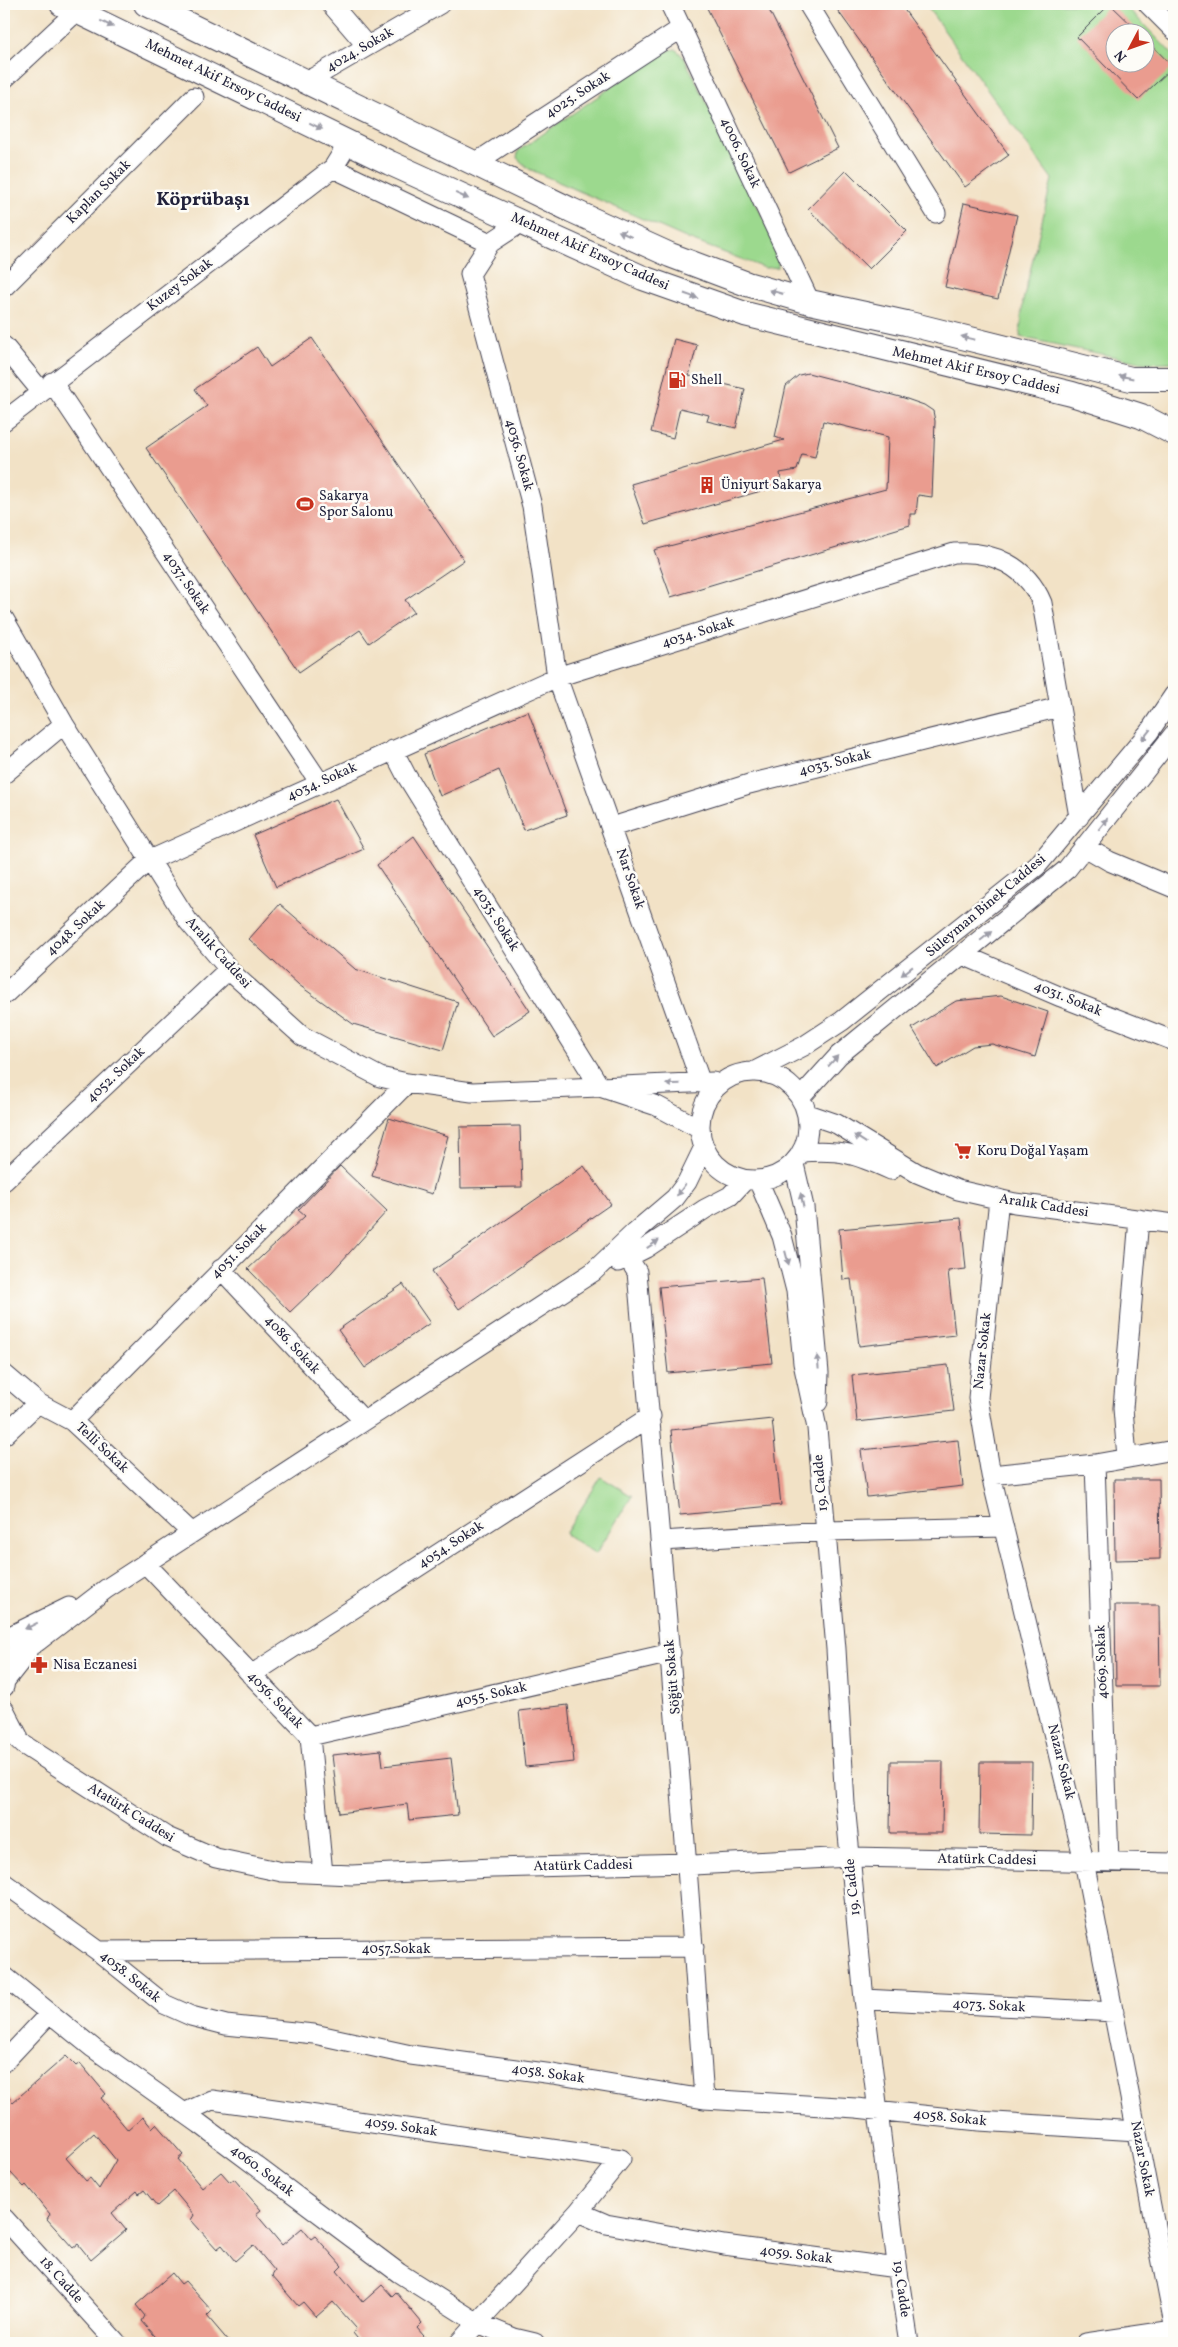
<svg xmlns="http://www.w3.org/2000/svg" width="1178" height="2347" viewBox="0 0 1178 2347" font-family="Vollkorn,serif">
<rect width="100%" height="100%" fill="#fdfcf7"/>
<filter id="ink" filterUnits="userSpaceOnUse"><feTurbulence type="fractalNoise" baseFrequency=".02" numOctaves="2"/><feDisplacementMap in="SourceGraphic" scale="10" xChannelSelector="R" yChannelSelector="G"/><feConvolveMatrix kernelMatrix="1 2 1 2 8 2 1 2 1" color-interpolation-filters="sRGB"/></filter>
<filter id="wash" filterUnits="userSpaceOnUse"><feTurbulence type="fractalNoise" baseFrequency=".0096" numOctaves="4" result="noise"/><feDisplacementMap in="SourceGraphic" scale="20" xChannelSelector="R" yChannelSelector="G"/><feGaussianBlur stdDeviation="1.12" result="paint"/><feColorMatrix in="noise" values="0 0 0 0 0 0 0 0 0 0 0 0 0 0 0 0 0 1.4 0 .05"/><feComposite in="paint" operator="in"/></filter>
<g filter="url(#wash)">
<rect width="100%" height="100%" fill="#f2e2c6"/>
<path fill="#9cd98e" stroke="#5f7e64" fill-rule="evenodd" d="M925,4H1124L1174,56V362L1144,363L1020,337L1023,301L1052,179ZM1116,32H1146V62H1116Z
M676,49L684,58L694,77L778,248V267L765,268L688,239L529,169L517,158L518,151L664,51Z
M601,1477L632,1496L596,1554L565,1534Z"/>
<g id="blocks">
<path fill="#ea9c8f" fill-rule="evenodd" d="M705,4H766L838,148L789,172Z
M833,4H900L1009,155L965,187Z
M1110,4L1139,32H1116V62H1146V39L1173,67L1138,100L1077,37Z
M846,170L907,231L869,269L808,209Z
M964,203L1017,215L998,299L945,287Z
M312,338L464,560L405,600L414,612L369,643L360,630L299,672L146,448L207,406L195,389L257,347L270,367Z
M674,339L697,345L689,376L745,389L736,428L707,421L709,415L680,408L673,438L651,432Z
M808,373L904,398L924,405L933,411L935,421L932,497L918,495L916,514H910V525L671,597L654,550L886,489L888,437L823,421L815,457L802,454L797,470L780,473L782,485L645,524L631,484L784,440L775,437L786,386L799,375Z
M528,711L567,815L524,830L499,770L440,796L424,754Z
M336,799L364,849L276,887L253,835Z
M414,836L530,1011L492,1036L377,865Z
M280,904L355,969L458,1002L443,1050L353,1024L299,985L249,939Z
M1001,996L1048,1012L1035,1057L992,1044L973,1046L937,1068L912,1028L956,1001Z
M389,1118L448,1136L432,1194L372,1176Z
M520,1126L522,1187L461,1188L460,1127Z
M340,1166L387,1211L331,1273L290,1312L248,1269L305,1216L298,1210Z
M584,1166L611,1204L459,1309L432,1271Z
M961,1218L966,1269L948,1271L955,1335L859,1346L851,1279L843,1280L839,1229Z
M762,1278L772,1363L668,1373L659,1287Z
M403,1284L430,1323L365,1368L338,1330Z
M948,1365L954,1411L857,1422L852,1375Z
M772,1419L781,1505L680,1515L671,1430Z
M958,1440L963,1486L867,1497L861,1450Z
M1114,1479H1159L1160,1559L1115,1560Z
M1115,1605H1159L1160,1686H1116Z
M568,1705L574,1762L525,1767L519,1711Z
M381,1750L383,1766L451,1758L458,1815L409,1820L407,1804L339,1813L332,1755Z
M891,1761H943L942,1833H890Z
M980,1762H1032L1031,1835L979,1834Z
M66,2056L76,2066L80,2063L106,2094L101,2098L128,2130L143,2117L152,2128L156,2124L183,2155L178,2159L202,2188L221,2172L230,2182L234,2179L261,2210L256,2214L282,2245L302,2228L311,2239L315,2236L342,2266L337,2271L363,2302L382,2285L392,2296L396,2292L422,2323L417,2328L430,2343H361L353,2333L356,2328L333,2302L316,2317L303,2302L298,2306L272,2276L275,2271L253,2245L235,2261L222,2245L217,2249L191,2220L194,2215L174,2191L157,2206L144,2190L139,2194L137,2191L112,2213L126,2230L91,2260L78,2244L73,2248L47,2219L50,2214L26,2185L24,2187L10,2172L4,2178V2092L13,2102ZM94,2133L116,2160L99,2189L90,2178L86,2181L66,2158Z
M172,2273L181,2284L185,2281L212,2311L207,2316L230,2343H161L142,2321L145,2316L136,2305Z"/>
</g>
</g>
<g filter="url(#ink)">
<use href="#blocks" fill-opacity="0" stroke="#413f50" stroke-width="1"/>
<g fill="none" stroke-linecap="round" stroke-linejoin="round">
<g stroke="#413f50" stroke-width="21">
<path id="minor" d="M331,4L367,46
M670,4L810,302
M808,4L936,213
M1148,4L1174,30
M4,79L78,10
M306,82L440,4
M475,163L682,28
M333,168L490,243L522,222
M490,243L470,274L532,506L557,677L701,1083
M4,287L194,97
M4,346L41,391
M52,382L320,783
M4,421L333,168L349,142
M4,619L64,724L188,921L233,974L302,1036L380,1077L407,1083L472,1092L600,1087
M393,750L406,775L600,1087
M4,774L64,724
M612,827L749,784L1060,707
M1085,847L1109,861L1174,888
M963,955L1061,997L1174,1041
M4,995L148,861L557,677L954,553C992,550 1027,566 1042,603L1079,817
M755,1071L804,1046L842,1021L1037,866L1149,732L1174,695
M700 1126a54 54 0 1 1 108 0a54 54 0 1 1-108 0Z
M801,1097L839,1055L1067,869L1174,734
M808,1114L837,1124L917,1173L958,1190L1015,1203L1174,1224
M700,1129L657,1106L600,1087L713,1082
M802,1152C841,1149 856,1154 891,1170
M794,1164L804,1207L819,1373L818,1402
M758,1180L782,1236L796,1291L803,1363L817,1428L836,1649L845,1804L864,1999L898,2272L909,2343
M4,1181L229,969
M999,1199L978,1398L991,1475L1084,1861L1174,2324
M628,1258L637,1272C661,1548 685,1823 704,2099
M618,1262L646,1248L705,1209L730,1196L745,1180
M221,1269L364,1421
M4,1374L38,1403L72,1421L192,1533
M72,1421L407,1083
M4,1435L38,1403
M1127,1458L1123,1408L1139,1219
M1095,1464L1109,1861
M991,1475L1095,1464L1174,1450
M661,1541L826,1531L1004,1527
M145,1563L310,1736L323,1874
M4,1639L69,1607
M4,1661L37,1642L106,1589L593,1272L635,1232L675,1198L687,1182L704,1147
M251,1675L651,1416
M4,1687L5,1681L27,1653
M4,1709L18,1736
M4,1726L24,1745L167,1837L216,1858L282,1872L352,1875L492,1868L688,1863L693,1865L850,1857L1174,1863
M310,1736L671,1653
M4,1883L98,1951L164,2004L191,2016L226,2025L314,2034L411,2055L553,2074L704,2099L856,2108L979,2121L1137,2131
M98,1951L694,1947
M4,1976L93,2048L200,2124L399,2273L478,2323L514,2338L535,2343
M864,1999L1114,2012
M4,2062L49,2014
M184,2113L212,2100L621,2159
M578,2212L606,2224L724,2245L897,2268
M4,2218L117,2343
M459,2343L578,2212L621,2159
M1086,2343L1174,2330"/>
</g>
<g stroke="#413f50" stroke-width="26">
<path id="major" d="M62,4L390,163L643,278L745,314L1072,394L1141,416L1174,433
M146,4L571,210L670,255L747,284L810,302L906,323L1131,379H1174"/>
</g>
<use href="#minor" stroke="#fff" stroke-width="19"/>
<use href="#major" stroke="#fff" stroke-width="24"/>
</g>
<defs><path id="oneway-solid" d="M-6-.8H1V-3.2L6.5 0L1 3.2V.8H-6Z" transform="scale(1.25)"/></defs>
<g fill="#9c9ca7">
<use href="#oneway-solid" transform="translate(107 24) rotate(26)"/>
<use href="#oneway-solid" transform="translate(316 126) rotate(26)"/>
<use href="#oneway-solid" transform="translate(462 196) rotate(24)"/>
<use href="#oneway-solid" transform="translate(625 234) rotate(-155)"/>
<use href="#oneway-solid" transform="translate(776 292) rotate(-164)"/>
<use href="#oneway-solid" transform="translate(691 296) rotate(19)"/>
<use href="#oneway-solid" transform="translate(968 338) rotate(-166)"/>
<use href="#oneway-solid" transform="translate(1126 377) rotate(-169)"/>
<use href="#oneway-solid" transform="translate(1146 735) rotate(128)"/>
<use href="#oneway-solid" transform="translate(1103 824) rotate(-52)"/>
<use href="#oneway-solid" transform="translate(986 936) rotate(-39)"/>
<use href="#oneway-solid" transform="translate(907 971) rotate(142)"/>
<use href="#oneway-solid" transform="translate(833 1061) rotate(-48)"/>
<use href="#oneway-solid" transform="translate(673 1084) rotate(178)"/>
<use href="#oneway-solid" transform="translate(860 1139) rotate(-147)"/>
<use href="#oneway-solid" transform="translate(681 1190) rotate(127)"/>
<use href="#oneway-solid" transform="translate(802 1200) rotate(-102)"/>
<use href="#oneway-solid" transform="translate(653 1244) rotate(-33)"/>
<use href="#oneway-solid" transform="translate(787 1258) rotate(75)"/>
<use href="#oneway-solid" transform="translate(818 1362) rotate(-95)"/>
<use href="#oneway-solid" transform="translate(31 1626) rotate(154)"/>
</g>
</g>
<defs>
<g id="fuel-bare" transform="scale(1.35)"><path d="M-5.5-6h7V0h2V4h1.3V-2.5L3-4.5l.8-.8L6-3V5H2.5V1h-1V6h-7ZM-4.2-4.7v3.2H.2V-4.7Z" fill="#c8321e" stroke="#fdfcf7" stroke-width="2.5" paint-order="stroke"/></g>
<g id="building-bare" transform="scale(1.35)"><path d="M-4-6H4V6H1V3H-1V6H-4ZM-2.5-4.3h1.7v1.8h-1.7ZM.8-4.3h1.7v1.8H.8ZM-2.5-1h1.7V.8h-1.7ZM.8-1h1.7V.8H.8Z" fill="#c8321e" stroke="#fdfcf7" stroke-width="2.5" paint-order="stroke"/></g>
<g id="stadium-bare" transform="scale(1.35)"><path d="M0-5a6.5 5 0 1 0 0 10a6.5 5 0 1 0 0-10ZM-3.5-1.8h7v3.6h-7Z" fill="#c8321e" stroke="#fdfcf7" stroke-width="2.5" paint-order="stroke"/></g>
<g id="supermarket-bare" transform="scale(1.35)"><path d="M-6-5.5h2.5l.6 2H6L4.5 2H-2.5L-4.4-4H-6ZM-1.5 3.2a1.3 1.3 0 1 0 .1 0ZM3 3.2a1.3 1.3 0 1 0 .1 0Z" fill="#c8321e" stroke="#fdfcf7" stroke-width="2.5" paint-order="stroke"/></g>
<g id="pharmacy-bare" transform="scale(1.35)"><path d="M-2-6h4v4h4v4h-4v4h-4v-4h-4v-4h4Z" fill="#c8321e" stroke="#fdfcf7" stroke-width="2.5" paint-order="stroke"/></g>
</defs>
<g fill-rule="evenodd">
<use href="#fuel-bare" x="677" y="380"/>
<use href="#building-bare" x="707" y="485"/>
<use href="#stadium-bare" x="305" y="504"/>
<use href="#supermarket-bare" x="963" y="1151"/>
<use href="#pharmacy-bare" x="39" y="1665"/>
</g>
<g text-anchor="middle" dominant-baseline="central" stroke-width="5" stroke-linejoin="round" paint-order="stroke">
<g font-size="14" fill="#22223b" stroke="#fdfcf7">
<text transform="translate(360 50) rotate(-30)">4024. Sokak</text>
<text transform="translate(223 81) rotate(26)">Mehmet Akif Ersoy Caddesi</text>
<text transform="translate(578 95) rotate(-33)">4025. Sokak</text>
<text transform="translate(740 153) rotate(65)">4006. Sokak</text>
<text transform="translate(99 192) rotate(-45)">Kaplan Sokak</text>
<text transform="translate(590 252) rotate(24)">Mehmet Akif Ersoy Caddesi</text>
<text transform="translate(180 285) rotate(-37)">Kuzey Sokak</text>
<text transform="translate(976 371) rotate(13)">Mehmet Akif Ersoy Caddesi</text>
<text transform="translate(519 455) rotate(75)">4036. Sokak</text>
<text transform="translate(186 583) rotate(56)">4037. Sokak</text>
<text transform="translate(698 633) rotate(-17)">4034. Sokak</text>
<text transform="translate(835 763) rotate(-14)">4033. Sokak</text>
<text transform="translate(322 782) rotate(-24)">4034. Sokak</text>
<text transform="translate(630 879) rotate(71)">Nar Sokak</text>
<text transform="translate(986 906) rotate(-40)">Süleyman Binek Caddesi</text>
<text transform="translate(496 919) rotate(58)">4035. Sokak</text>
<text transform="translate(76 928) rotate(-43)">4048. Sokak</text>
<text transform="translate(218 953) rotate(48)">Aralık Caddesi</text>
<text transform="translate(1068 999) rotate(22)">4031. Sokak</text>
<text transform="translate(116 1075) rotate(-43)">4052. Sokak</text>
<text transform="translate(1044 1206) rotate(9)">Aralık Caddesi</text>
<text transform="translate(239 1251) rotate(-45)">4051. Sokak</text>
<text transform="translate(292 1345) rotate(47)">4086. Sokak</text>
<text transform="translate(983 1351) rotate(-84)">Nazar Sokak</text>
<text transform="translate(102 1448) rotate(43)">Telli Sokak</text>
<text transform="translate(821 1483) rotate(-95)">19. Cadde</text>
<text transform="translate(451 1545) rotate(-33)">4054. Sokak</text>
<text transform="translate(1102 1662) rotate(-92)">4069. Sokak</text>
<text transform="translate(673 1677) rotate(-95)">Söğüt Sokak</text>
<text transform="translate(491 1695) rotate(-13)">4055. Sokak</text>
<text transform="translate(275 1700) rotate(46)">4056. Sokak</text>
<text transform="translate(1061 1762) rotate(76)">Nazar Sokak</text>
<text transform="translate(131 1813) rotate(32)">Atatürk Caddesi</text>
<text transform="translate(987 1860) rotate(1)">Atatürk Caddesi</text>
<text transform="translate(583 1866) rotate(-1)">Atatürk Caddesi</text>
<text transform="translate(853 1887) rotate(-96)">19. Cadde</text>
<text x="396" y="1949">4057.Sokak</text>
<text transform="translate(130 1977) rotate(39)">4058. Sokak</text>
<text transform="translate(989 2006) rotate(3)">4073. Sokak</text>
<text transform="translate(548 2074) rotate(8)">4058. Sokak</text>
<text transform="translate(950 2118) rotate(6)">4058. Sokak</text>
<text transform="translate(401 2127) rotate(8)">4059. Sokak</text>
<text transform="translate(1142 2159) rotate(79)">Nazar Sokak</text>
<text transform="translate(262 2171) rotate(37)">4060. Sokak</text>
<text transform="translate(796 2255) rotate(7)">4059. Sokak</text>
<text transform="translate(61 2280) rotate(48)">18. Cadde</text>
<text transform="translate(901 2289) rotate(82)">19. Cadde</text>
</g>
<g font-size="14" fill="#22223b" stroke="#fdfcf7" text-anchor="start">
<text x="691" y="380">Shell</text>
<text x="721" y="485">Üniyurt Sakarya</text>
<text x="319" y="496">Sakarya<tspan x="319" dy="16">Spor Salonu</tspan></text>
<text x="977" y="1151">Koru Doğal Yaşam</text>
<text x="53" y="1665">Nisa Eczanesi</text>
</g>
<g font-size="19" font-weight="bold" fill="#22223b" stroke="#fdfcf7">
<text x="203" y="200">Köprübaşı</text>
</g>
</g>
<rect width="1178" height="2347" fill="none" stroke="#fdfcf7" stroke-width="20"/>
<g transform="translate(1130 48) rotate(229)"><circle r="24" fill="#fdfcf7" stroke="#a5a5ac"/>
<path d="M0-4L9 19L0 12L-9 19Z" fill="#c8321e"/>
<text y="-8" font-size="14" font-weight="bold" text-anchor="middle" fill="#22223b">N</text>
</g>
</svg>
